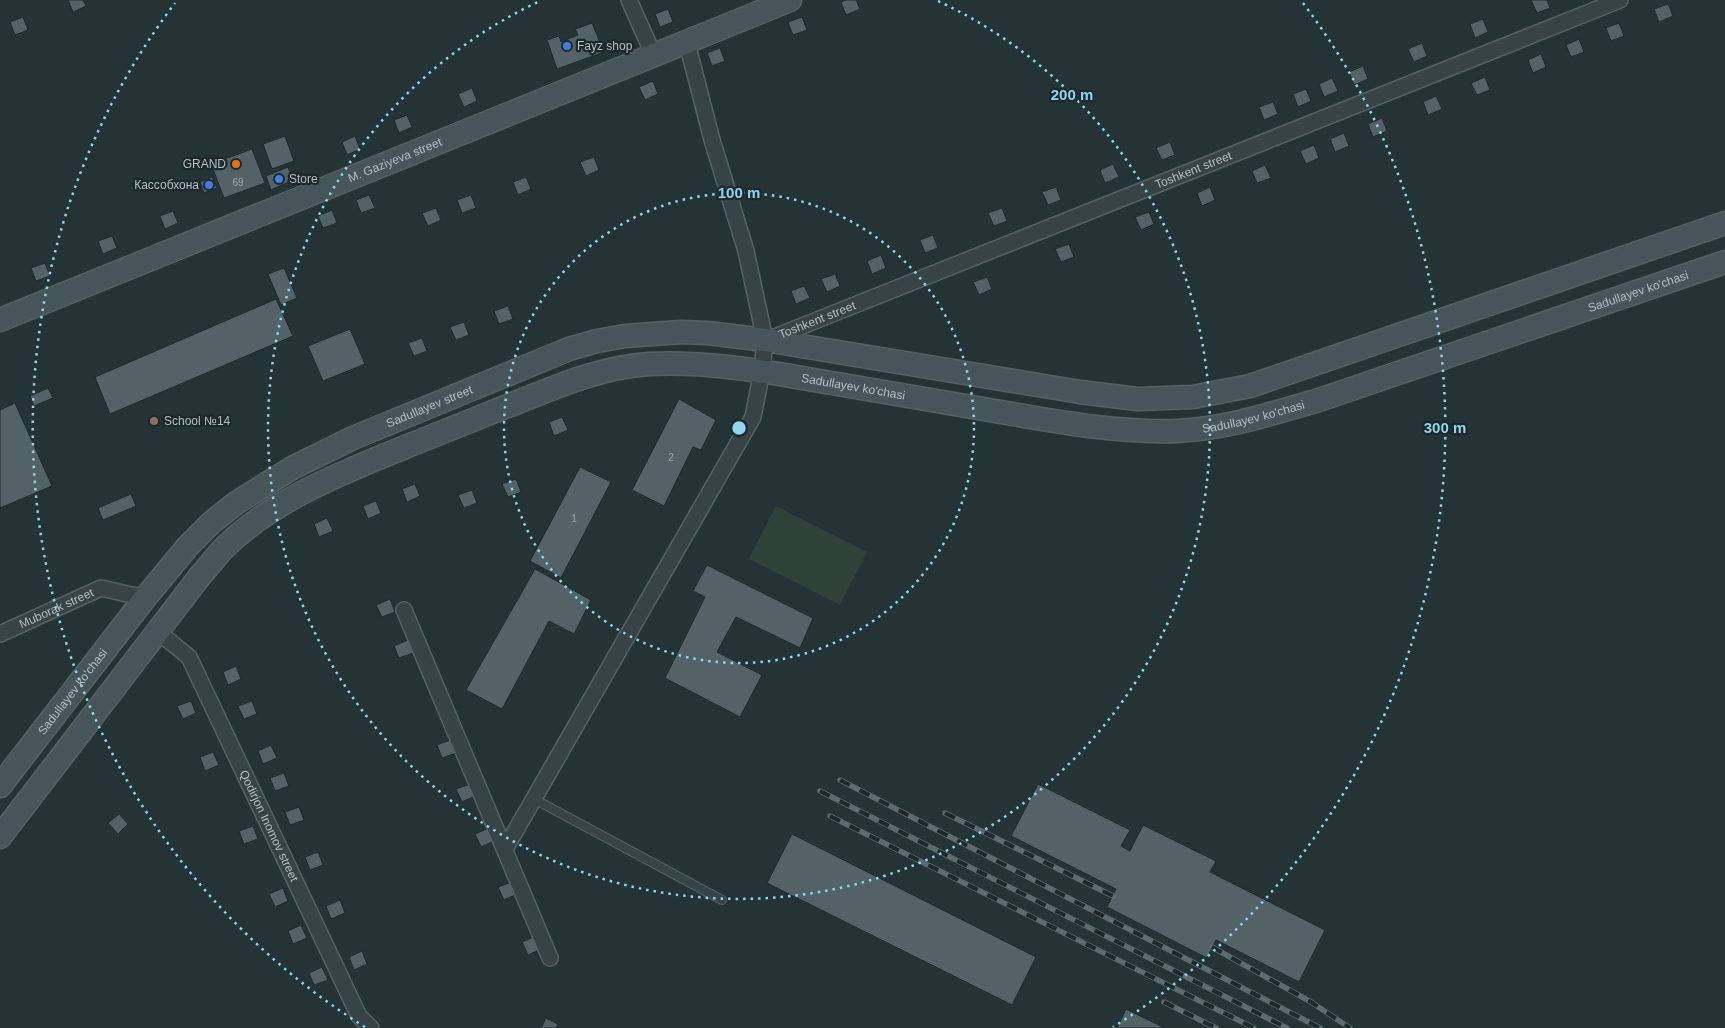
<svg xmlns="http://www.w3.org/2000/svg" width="1725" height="1028" viewBox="0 0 1725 1028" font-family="Helvetica,sans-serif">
<rect width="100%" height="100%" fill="#243336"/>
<path fill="#2f4239" d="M776,506L867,552L840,605L749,559Z"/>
<path fill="#526266" stroke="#1e2a2d" d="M68,0H83L86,6L73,12Z
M846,0H856L860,9L846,15L841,2Z
M1531,0H1547L1550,8L1537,13Z
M1668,4L1673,16L1659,22L1654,9Z
M668,9L673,22L660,27L655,14Z
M23,17L28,30L15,35L10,22Z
M802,17L807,30L793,35L788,22Z
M1483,19L1488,32L1475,38L1470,24Z
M592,23L604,52L557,69L547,40L559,36L561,42L578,35L575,29Z
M1619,23L1624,36L1611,41L1606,28Z
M1579,39L1584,52L1571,57L1566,45Z
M1422,43L1427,56L1414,62L1408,49Z
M720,48L725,61L712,66L707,53Z
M1541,54L1546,67L1533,73L1528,60Z
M1363,66L1368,79L1354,85L1349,72Z
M1485,77L1490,90L1477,95L1471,83Z
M1332,78L1338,91L1324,97L1319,84Z
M653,81L658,94L645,100L639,87Z
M472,88L477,101L464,107L458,94Z
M1306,89L1311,101L1298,107L1293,94Z
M1436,96L1442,109L1428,115L1423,102Z
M1273,102L1278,114L1264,120L1259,107Z
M407,115L412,127L399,133L394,120Z
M1382,118L1387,131L1373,137L1368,124Z
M1344,133L1349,146L1335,152L1330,139Z
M285,136L294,161L272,169L263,144Z
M355,136L360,149L347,155L342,142Z
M1170,142L1175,155L1162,160L1156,148Z
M1314,145L1319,158L1306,164L1300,151Z
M252,149L265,183L224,198L211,164Z
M594,157L599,170L586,176L580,162Z
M1113,164L1119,177L1105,183L1100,170Z
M1265,165L1271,178L1257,183L1252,171Z
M288,167L293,180L271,190L266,176Z
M212,177L217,188L204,193L200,182Z
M526,177L531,189L518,195L513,182Z
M1056,187L1061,200L1048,205L1042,192Z
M1210,187L1215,200L1202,206L1197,193Z
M369,195L375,208L361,213L356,200Z
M471,195L476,208L462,213L457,200Z
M436,208L441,220L428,226L422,213Z
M1002,208L1007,221L994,226L988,213Z
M332,210L337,223L323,228L318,216Z
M173,211L178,223L165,229L160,216Z
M1149,212L1154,224L1141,230L1135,217Z
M933,235L938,248L925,253L920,240Z
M112,236L117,248L103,254L98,241Z
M1069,244L1074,257L1061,262L1055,249Z
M881,255L886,268L872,274L867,261Z
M45,263L50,276L36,281L31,268Z
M284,268L297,298L281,305L268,274Z
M835,274L840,286L827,292L821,279Z
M987,277L992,289L979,295L973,282Z
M804,286L810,298L796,304L791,291Z
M276,299L293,336L110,414L95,377Z
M508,306L513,319L499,324L494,311Z
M464,322L469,335L456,340L450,327Z
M350,329L365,364L323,381L308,346Z
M422,338L427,351L414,356L408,343Z
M48,388L53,398L34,406L30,396Z
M679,399L716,420L701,450L693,447L664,506L632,490Z
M15,403L52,486L0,508V410Z
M562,417L568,430L554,436L549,422Z
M580,467L611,482L561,578L530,561Z
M516,479L521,492L508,497L502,484Z
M415,484L420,496L407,502L402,489Z
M472,490L477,503L464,508L458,495Z
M131,494L136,506L103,520L98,508Z
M376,501L381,513L368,519L363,506Z
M327,518L333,531L319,537L314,524Z
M707,565L813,618L800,648L736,617L717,652L762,675L740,717L665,678L705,597L693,591Z
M535,569L591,600L574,634L549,621L502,709L466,690Z
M390,599L395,612L382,617L376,605Z
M408,640L413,653L399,658L394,646Z
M236,666L241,679L228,685L223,672Z
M191,701L196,713L183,719L177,706Z
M252,701L257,714L244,719L238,706Z
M450,740L456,753L442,758L437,745Z
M271,745L277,758L263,764L258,751Z
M213,752L219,765L205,771L200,757Z
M284,773L289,786L275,791L270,778Z
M470,784L475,796L462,802L456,789Z
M1038,784L1130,830L1121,846L1130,851L1143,825L1216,861L1210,872L1325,930L1299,982L1216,940L1207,958L1107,907L1116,889L1011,836Z
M299,807L304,820L290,825L285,812Z
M119,814L128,824L118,834L108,823Z
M253,826L258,839L244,844L239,831Z
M489,828L494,841L481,847L475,834Z
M792,834L1036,957L1012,1005L767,883Z
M318,852L323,865L310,870L305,857Z
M512,882L517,894L504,900L498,887Z
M283,888L288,901L275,907L269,894Z
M340,900L345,913L331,919L326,906Z
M301,925L307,938L293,944L288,931Z
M536,936L541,949L528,955L522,942Z
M362,951L367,964L354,970L349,957Z
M322,967L328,980L314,985L309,973Z
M1126,1009L1165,1028H1117Z
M546,1018L558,1024L556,1028H541Z"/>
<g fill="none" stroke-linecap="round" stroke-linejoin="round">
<g stroke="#556264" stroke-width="10">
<path id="lane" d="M534,799L722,900"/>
</g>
<g stroke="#556264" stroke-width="18">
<g id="street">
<path d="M629,0L654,56"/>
<path id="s1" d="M767,340L1620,0"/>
<path d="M404,610L550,958"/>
<path id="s2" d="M157,631L189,657L359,1016L371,1028"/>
<path id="s3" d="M0,634L101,588L145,598"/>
<path d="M505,849L753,417L762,371L765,340L746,251L712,140L687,43"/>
</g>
</g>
<g stroke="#556264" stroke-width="25">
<g id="secondary">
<path id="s4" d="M0,320L790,0"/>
<path id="s5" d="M0,786L145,598L188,546L211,523L236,503L294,467L353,438L569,349L597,341L625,336L681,332L708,333L765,340L1080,392L1137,399L1193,397L1250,386L1725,223"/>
<path id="s6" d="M0,837L200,576C208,567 215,558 223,549C276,496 356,467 425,439C456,427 487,414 518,402C560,385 603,367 649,364C702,361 756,370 808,379C872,390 936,401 1001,412C1059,422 1118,433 1177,431C1225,429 1270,414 1316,401L1725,262"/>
</g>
</g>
<use href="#lane" stroke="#374447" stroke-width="8"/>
<use href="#street" stroke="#374447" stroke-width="15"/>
<use href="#secondary" stroke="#465559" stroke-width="22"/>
<g stroke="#5c6b6f" stroke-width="5.5">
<path id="rail" d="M840,780L1320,1028
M820,791L1287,1028
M945,813L1113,896
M830,816L1254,1028
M1212,947L1311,1002L1350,1028
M1164,1002L1216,1028"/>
</g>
<use href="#rail" stroke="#1c282b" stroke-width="4" stroke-dasharray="11" stroke-linecap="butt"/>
</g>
<g fill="none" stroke="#91d6e9" stroke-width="2.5" stroke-dasharray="2.5 5">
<circle cx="739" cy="428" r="235"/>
<path d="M938 1A471 471 0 1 1 540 1"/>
<path d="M365 1027A706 706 0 0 1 175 3M1303 3A706 706 0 0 1 1113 1027"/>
</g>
<g fill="#3f7fe0" stroke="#1c282b" stroke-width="2">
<circle cx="567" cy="46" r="5"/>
<circle cx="279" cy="179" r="5"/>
<circle cx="209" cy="185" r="5"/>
</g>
<circle fill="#e8710a" stroke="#1c282b" stroke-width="2" cx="236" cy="164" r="5"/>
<circle fill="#8d6e63" stroke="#1c282b" stroke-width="2" cx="154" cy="421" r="5"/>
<g text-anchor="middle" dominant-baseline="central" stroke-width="4.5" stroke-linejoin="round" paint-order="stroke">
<g font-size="10" fill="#9aa8ac">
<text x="238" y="182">69</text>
<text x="671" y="457">2</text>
<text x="574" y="518">1</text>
</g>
<g font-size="12" fill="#b2bfc3" stroke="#1c282b" text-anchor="start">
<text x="577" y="46">Fayz shop</text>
<text x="226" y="164" text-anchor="end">GRAND</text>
<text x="289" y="179">Store</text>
<text x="199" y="185" text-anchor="end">Кассобхона</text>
<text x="164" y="421">School №14</text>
</g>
<g font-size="12" fill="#b2bfc3" stroke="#1c282b">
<text stroke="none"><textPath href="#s4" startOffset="426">M. Gaziyeva street</textPath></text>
<text stroke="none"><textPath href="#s1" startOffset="459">Toshkent street</textPath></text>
<text stroke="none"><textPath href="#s6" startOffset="1849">Sadullayev ko'chasi</textPath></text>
<text stroke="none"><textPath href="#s1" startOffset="54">Toshkent street</textPath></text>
<text stroke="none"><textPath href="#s6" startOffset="1039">Sadullayev ko'chasi</textPath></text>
<text stroke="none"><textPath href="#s5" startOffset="586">Sadullayev street</textPath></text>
<text stroke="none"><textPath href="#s6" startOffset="1444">Sadullayev ko'chasi</textPath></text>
<text stroke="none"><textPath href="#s3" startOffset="62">Muborak street</textPath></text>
<text stroke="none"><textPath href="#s5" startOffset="119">Sadullayev ko'chasi</textPath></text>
<text stroke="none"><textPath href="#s2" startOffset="228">Qodirjon Inomov street</textPath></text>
</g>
</g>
<circle cx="739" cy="428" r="8" fill="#91d6e9" stroke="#1c282b" stroke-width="2.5"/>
<g font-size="15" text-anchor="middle" font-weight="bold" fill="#91d6e9" stroke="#1c282b" stroke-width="4.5" stroke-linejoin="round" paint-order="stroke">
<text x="1072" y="100">200 m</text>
<text x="739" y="198">100 m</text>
<text x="1445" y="433">300 m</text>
</g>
</svg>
